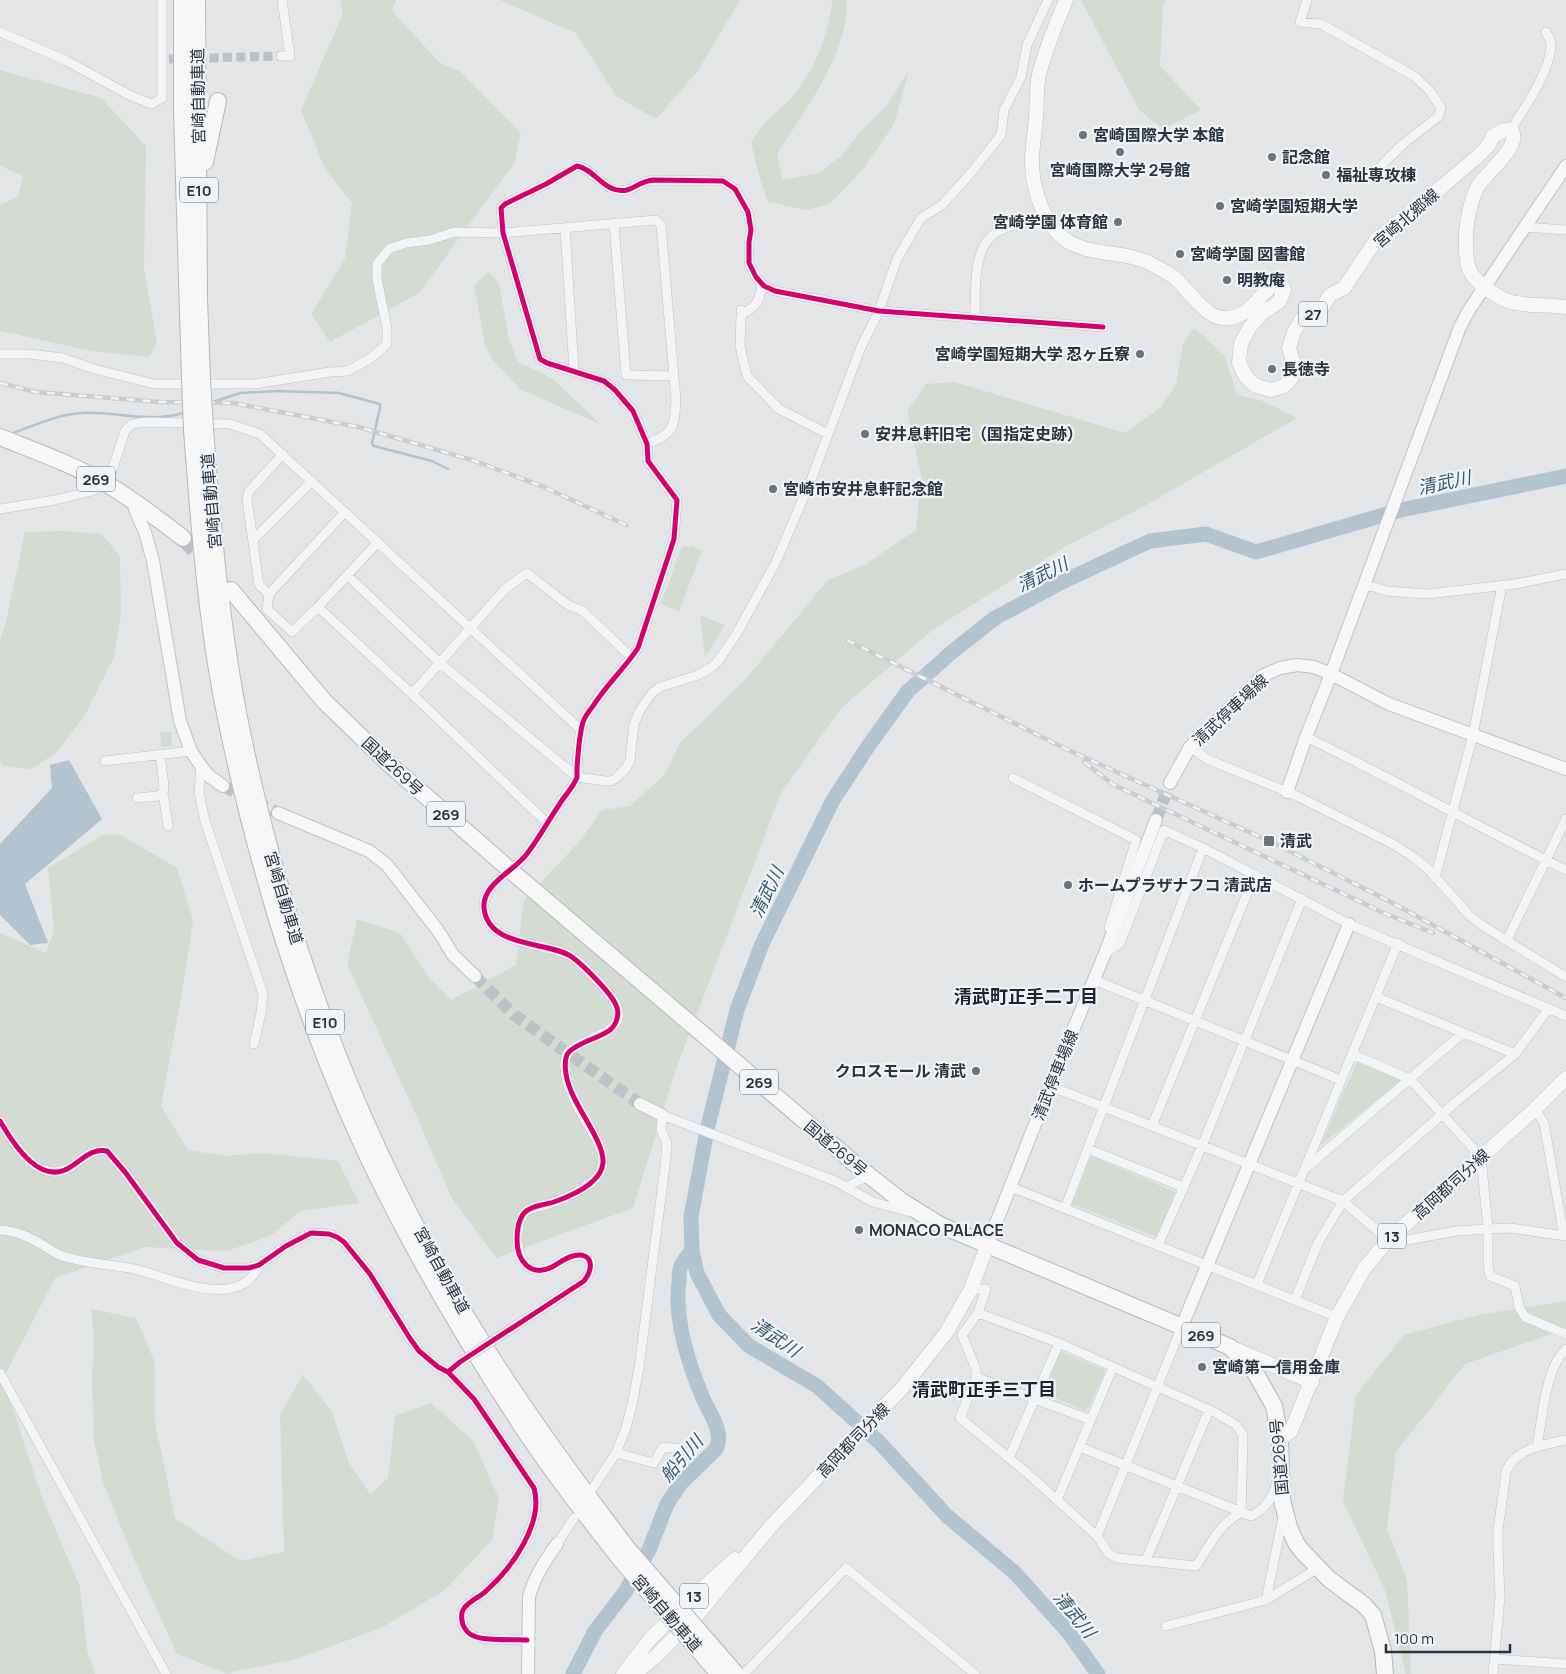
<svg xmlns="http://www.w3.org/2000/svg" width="1566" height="1674" viewBox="0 0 1566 1674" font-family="Manrope,'Noto Sans JP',sans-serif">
<rect width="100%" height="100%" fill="#e3e5e7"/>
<path fill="#d4dbd3" d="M340,0H396L392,11L440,63L460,71L521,133L515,162L419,293L330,342L311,314L345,259L352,203L325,169L301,110L343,14Z
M500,0H740L697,72L656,119L616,96L576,33Z
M833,0H846C852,48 802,115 777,154L783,180L819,173L842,155L859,133L887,105L909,71L894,124L864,168L830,204L806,210L768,202L760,179L751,142C756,134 761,126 768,120C775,112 784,107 790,99C817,68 826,39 833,0Z
M1081,0H1166L1163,4L1160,66L1201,110L1163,129L1139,110Z
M0,70L101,98L146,146L144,268L157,343L149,357L92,351L0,331V205L18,197L23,176L0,166Z
M489,272L499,283L509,340L518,362L553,379L600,424L520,389L492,359L485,345L474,285Z
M1194,328L1224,355L1237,395L1263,401L1297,418L1139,509L1066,546L934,629L841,708L781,793L676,1069L633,1208L496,1258L451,1197L413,1108L347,964L357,919L400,933L430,979L451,1000L516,965L524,900L580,841L602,810L630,806L665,774L680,743L745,680L827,581L866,564L916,530L921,475L907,412L926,384L954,382L1125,433L1161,407L1176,384L1183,343Z
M62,531L102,534L120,557L121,615L114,657L85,715L57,752L32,769L3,766L0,762V640L6,622L25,532Z
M691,545L702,551L679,611L661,604L682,546L689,547Z
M700,615L725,625L705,657Z
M160,732H171L172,746L162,747L161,745Z
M119,834L177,868L193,920L182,993L161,1106L188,1150L225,1156L263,1153L338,1161L359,1203L301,1211L270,1236L227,1251L145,1247L55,1278L3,1379L41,1495L80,1587L87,1650L95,1674H0V933L46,953L54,931L48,868L103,835Z
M1357,1062L1401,1080L1320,1146Z
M1091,1156L1175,1192L1157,1237L1072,1204Z
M1566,1301V1329L1465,1364L1396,1452L1387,1529L1407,1580L1411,1674H1406L1385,1590L1343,1501L1356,1395L1404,1335L1478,1315Z
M91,1309L136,1318L155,1363V1422L175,1518L240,1561L284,1552L280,1414L303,1375L332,1412L349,1463L370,1494L388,1478L395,1416L431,1403L474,1442L499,1499L492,1540L445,1590L381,1628L293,1660L227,1673L177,1654L133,1557L103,1482L94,1441L92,1380L94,1340Z
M1059,1351L1103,1369L1105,1372L1088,1409L1085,1411L1044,1393L1043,1390Z"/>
<path fill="#b3c4d1" d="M69,760L102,819L25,884L48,943L30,945L0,915V844L52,788L50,765Z"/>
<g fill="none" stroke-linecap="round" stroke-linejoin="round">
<path stroke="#b3c4d1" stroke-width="2.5" d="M210,403L240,393L277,391L339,393L380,404V408L372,443L374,446L432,461L448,469
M15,432C36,425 59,414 82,413C116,411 153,424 186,412"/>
<path stroke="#b3c4d1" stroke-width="15" d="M573,1674L595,1631L625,1592L649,1550L667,1504L681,1483L716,1449C725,1432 708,1411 702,1396C688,1362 674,1317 679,1281C679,1276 679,1270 681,1266C684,1260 688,1255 692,1250
M1098,1674L1068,1632L1015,1573L947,1516L880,1443L817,1386L749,1346L719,1315L697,1273L692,1250L691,1217L707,1130L737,1010L762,944L833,800L869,745L908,691L952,652L995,618L1062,582L1150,541L1206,534L1256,552L1401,510L1566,476"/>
<path stroke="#bec2c6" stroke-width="9" stroke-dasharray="9 4.5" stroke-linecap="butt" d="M169,59L281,56"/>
<path stroke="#bec2c6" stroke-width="12" stroke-dasharray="12 6" stroke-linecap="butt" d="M223,786L278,813
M1156,820L1170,783
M475,976L514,1015L640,1104"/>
<path stroke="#bec2c6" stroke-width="16" stroke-dasharray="16 8" stroke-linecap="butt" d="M183,538L208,564"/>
<g stroke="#c1c3c5" stroke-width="10">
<path id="street" d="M1307,0L1300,22L1321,24L1414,76L1430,91L1441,108L1439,116L1403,144L1369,178
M0,32L65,60L131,96L152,104L162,98V0
M281,56H290L282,0
M1511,130C1524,108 1550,72 1551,46C1551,41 1549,37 1546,32
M614,224L626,375L674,376
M1524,227L1566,230
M565,228L574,370
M741,310L744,313C758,305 760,299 762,284
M744,313L741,317L740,346L747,376L779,409L828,434
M975,319C976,292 971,244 999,231C1013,224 1031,221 1046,216
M0,354H29L63,358L94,369L154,384H255L330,372L348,371L371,358L387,344V328L377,279V264L389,249L406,243L430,240L454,232L503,233L656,220L661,225L676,400C674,429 674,433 647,444
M283,454L249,491L247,499L259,585L269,594L267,609L292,632L318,607L378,542
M0,509L55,500L92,491L106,484L113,468L125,431L132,424L146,422L230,424L260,434L582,731
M253,540L312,481
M347,575L440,663L577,777L605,781H611L616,778L626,768L630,761L634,724L640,710L652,693L660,687L698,675L712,667L719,660L737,633L776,562L811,480L861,347L879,311L897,259L921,218L942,205L970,174L1001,135L1004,110L1021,77L1027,45L1048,0
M1365,586L1374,587L1386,591L1428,594L1515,584L1566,574
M269,594L345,512
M318,607L412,694L547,823
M412,694L506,588L527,573L568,605L583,611L632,658
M1306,737C1393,779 1478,827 1566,870
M1190,747L1207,759L1297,796L1393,844L1415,858L1430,871L1470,916L1483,926L1566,977
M105,761L191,751
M201,766L199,793L205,821L263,994L261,1013L254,1044
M1013,778L1136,840L1109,928
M163,793L168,826
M137,798L158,796L163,793L164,786L160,754
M1435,878L1473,735L1502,585
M1507,940L1566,819
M1106,953L1120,943L1164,830L1203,848L1349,924L1566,1016
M1094,980L1341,1080
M1376,997L1515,1054
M1352,1054L1410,1079L1481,1157L1488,1229V1266L1490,1276L1515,1286L1519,1307L1525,1317L1566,1334
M1050,1086L1343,1201L1388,1240L1397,1242L1456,1231L1488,1229L1510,1228L1566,1236
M1535,1109L1544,1123L1564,1236
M0,1121C14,1145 41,1188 72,1166C83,1159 92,1148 107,1151L125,1172L177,1243L198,1260L224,1268H249L259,1265L286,1246L311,1233L329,1234L337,1237L344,1242L370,1274L409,1337L419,1351L438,1367L448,1372L474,1399L534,1488C544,1523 512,1568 486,1591C480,1597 467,1602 463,1610C460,1615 462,1621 463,1625C465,1629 467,1632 470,1634C481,1642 513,1639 527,1640
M1152,1126L1255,874
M1088,1149L1183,1187
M1306,1168L1463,1033
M846,1187L868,1176L867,1174
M1011,1187L1337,1317
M1065,1208L1203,848
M0,1230C18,1231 31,1238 46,1247C51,1250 57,1255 63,1256C86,1264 111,1264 134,1269C169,1277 240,1313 259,1265
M1158,1245L1202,1146L1302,899
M1257,1284L1398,943
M971,1289H986L978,1313L1059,1343L1214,1412L1236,1425L1243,1435L1241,1513
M1295,1300L1318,1243L1343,1201L1456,1102L1515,1054L1549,1008
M978,1313L962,1335L976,1369V1377L960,1418L1026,1472L1097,1536L1109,1554L1117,1558L1196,1566C1209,1547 1219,1523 1241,1513
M503,1334L584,1281C589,1275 592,1268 590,1260L583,1256L578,1255L565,1259L547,1269H532L528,1267L520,1256L517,1238L520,1221L525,1212C534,1207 544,1206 554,1202C568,1197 584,1189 595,1179C616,1159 589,1129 579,1110C573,1097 566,1084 565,1069C565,1065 564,1059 567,1054C579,1035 642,1035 609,994C600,983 580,960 567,954C542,943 488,946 484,908C482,884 514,872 526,855C539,838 549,820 560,803C565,795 575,785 577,777C578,773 577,768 577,765C579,751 578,731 585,719C598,692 622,672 638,648L674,539L677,500L648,461L647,444L633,411L615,390L604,381L547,363L540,359L503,233L501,208L505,204L546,184L577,166C595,169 605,195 627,190C637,187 641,181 654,180L723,181L735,189L748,212L751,230L749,242V263L756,277L764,286L775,291L879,311L1103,327
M0,1373L166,1674
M976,1377L1091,1420
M1080,1447L1251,1516C1264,1510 1274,1497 1276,1484
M1537,1447C1542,1420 1545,1368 1566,1349
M616,1453L654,1463L663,1447L682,1449
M1009,1458L1059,1343
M593,1488L616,1453L626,1428L632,1405L639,1368L665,1166L667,1143L661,1130L662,1115L835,1181L873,1202L910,1212
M1057,1500L1113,1367
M1097,1536L1182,1326
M557,1544L574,1518
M1146,1560L1209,1410
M1266,1600L1318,1568
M1166,1626L1266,1600L1283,1517
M1495,1659L1566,1664
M744,1674L846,1568L975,1674
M1493,1674L1500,1597L1498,1549V1530L1506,1472C1514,1449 1545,1444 1566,1440"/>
</g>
<g stroke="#c1c3c5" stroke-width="14">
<path id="secondary" d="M133,501L136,512L145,532L153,561L180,721L191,751L201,766L209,776L223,786
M1170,783L1190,747L1262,676L1280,668L1297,665L1314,667L1331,674L1389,704L1566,769
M1287,792L1306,737L1331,674L1460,327L1469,310L1566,166
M278,813L369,851L387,865L439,932L453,955L475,976
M640,1104L662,1115
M987,1246L1050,1086L1105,953L1156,820
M1182,1326L1349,924
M528,1674L529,1597C534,1577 545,1561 557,1544"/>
</g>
<g stroke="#bfc2c5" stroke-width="15">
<path id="primary" d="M1066,0C1056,25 1045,49 1039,75C1036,88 1037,103 1036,117C1035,132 1032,147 1032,162C1032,190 1045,227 1069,242C1095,257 1127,250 1153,265C1160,269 1169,273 1175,278C1196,297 1212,333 1245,312C1257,304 1262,292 1275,284L1282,285L1284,290L1279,302L1261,314L1250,327L1241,343L1239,363L1246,377L1256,386L1271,390L1284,386L1291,379L1295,368L1289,348L1294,332L1301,320L1321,309L1330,295L1344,288L1376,240L1444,185L1478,156L1488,146L1493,136L1504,130H1511C1523,146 1486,172 1478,186C1470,201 1468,216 1466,233C1466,246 1465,260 1470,271C1476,284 1502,301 1516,303C1532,306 1550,305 1566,307
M1237,1350L1312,1382
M1280,1439L1291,1431L1337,1317L1364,1269L1388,1240L1535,1109L1566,1078
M623,1674L650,1639L692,1598L735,1559
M635,1674L656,1656L698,1614L772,1525L903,1387L946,1333L971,1289L987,1246"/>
</g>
<g stroke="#b5b8bc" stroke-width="18">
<path id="highway" d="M182,0V113L190,379
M197,0L199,299L202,379
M205,162L218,101
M205,428C213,538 223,648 247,756C294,969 375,1174 492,1358C534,1424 580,1486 627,1548
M192,430C198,510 204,590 217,670C231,753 252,835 276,916C305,1010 340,1103 385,1192C426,1274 474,1354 525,1431C555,1476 588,1518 621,1560
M0,437C35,451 72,464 105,483C133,499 158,519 183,538
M231,590L324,701L388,763L510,870L867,1174L903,1202L940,1225L1230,1347L1252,1367L1274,1406L1280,1439L1282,1500L1289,1527L1296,1543L1302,1551L1329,1579L1364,1605L1373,1615L1383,1651L1385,1674"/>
</g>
<use href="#street" stroke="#f1f3f4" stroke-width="9"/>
<use href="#secondary" stroke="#f6f6f6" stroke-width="12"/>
<use href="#primary" stroke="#f6f6f6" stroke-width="14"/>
<use href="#highway" stroke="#f6f6f6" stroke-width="16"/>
<g stroke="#cbcdcf" stroke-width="4.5">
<path id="rail" d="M0,383L36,392L160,402L233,403L359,427L475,461L544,487L626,525
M847,640L1066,749L1269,841L1389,901L1566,998
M1084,762L1114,785L1384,913L1433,933"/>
</g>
<use href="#rail" stroke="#f0f3f6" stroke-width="2.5" stroke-dasharray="8" stroke-linecap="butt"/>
<g stroke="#c1c3c5" stroke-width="10" stroke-linecap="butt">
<path id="street-bridge" d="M460,1362L503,1334"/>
</g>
<g stroke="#b5b8bc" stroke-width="18" stroke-linecap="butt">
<path id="highway-bridge" d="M190,379L192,430
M202,379L205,428
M627,1548L736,1674
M621,1560L719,1674"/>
</g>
<use href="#street-bridge" stroke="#f1f3f4" stroke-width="9"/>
<use href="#highway-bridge" stroke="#f6f6f6" stroke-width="16"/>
<g stroke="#f0f3f6" stroke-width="8">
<path id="cycleway" d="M0,1121C14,1145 41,1188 72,1166C83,1159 92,1148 107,1151L125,1172L177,1243L198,1260L224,1268H249L259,1265L286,1246L311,1233L329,1234L337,1237L344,1242L370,1274L409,1337L419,1351L438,1367L448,1372L474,1399L534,1488C544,1523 512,1568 486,1591C480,1597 467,1602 463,1610C460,1615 462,1621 463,1625C465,1629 467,1632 470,1634C481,1642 513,1639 527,1640
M448,1372L460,1362L584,1281C594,1268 593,1251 573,1256C565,1258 559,1263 552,1267C530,1278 517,1260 517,1240C517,1232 518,1220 524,1213C532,1205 545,1205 554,1202C571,1196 601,1184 603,1163C605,1140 570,1103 566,1074C565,1067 564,1057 569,1052C580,1041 598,1039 610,1030C617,1024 620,1013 616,1005C611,993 583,965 572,957C550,941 488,949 484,908C482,884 514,871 526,855C538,840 548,821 559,805C564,796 574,787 577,777C577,776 577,770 577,768C578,754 579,736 583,722C585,716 589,711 593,706C606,685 625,668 638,648L674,539L677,500L648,461L647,444L633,411L615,390L604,381L547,363L540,359L503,233L501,208L505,204L546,184L577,166C595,169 605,195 627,190C637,187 641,181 654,180L723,181L735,189L748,212L751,230L749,242V263L756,277L764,286L775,291L879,311L1103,327"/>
</g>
<use href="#cycleway" stroke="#d6006c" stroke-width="5"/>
</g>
<g fill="#6b727a" stroke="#f0f3f6" stroke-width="2">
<circle cx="1083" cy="135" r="5"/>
<circle cx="1120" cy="152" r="5"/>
<circle cx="1272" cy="157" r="5"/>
<circle cx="1326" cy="175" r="5"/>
<circle cx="1220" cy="206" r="5"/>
<circle cx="1118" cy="222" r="5"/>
<circle cx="1180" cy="254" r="5"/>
<circle cx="1227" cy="280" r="5"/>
<circle cx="1140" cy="354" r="5"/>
<circle cx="1272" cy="369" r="5"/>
<circle cx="865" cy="434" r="5"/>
<circle cx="773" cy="489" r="5"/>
<rect x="1263" y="835" width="12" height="12" rx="2.5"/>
<circle cx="1068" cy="885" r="5"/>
<circle cx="976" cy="1071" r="5"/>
<circle cx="859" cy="1230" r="5"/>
<circle cx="1202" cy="1367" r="5"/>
</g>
<g text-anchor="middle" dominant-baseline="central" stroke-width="4.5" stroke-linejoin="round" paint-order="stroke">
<g fill="#f0f3f6" stroke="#656d77" stroke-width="1">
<rect x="180" y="177.5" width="38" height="25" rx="4"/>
<rect x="1299" y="301.5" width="28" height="25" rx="4"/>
<rect x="77" y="466.5" width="38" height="25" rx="4"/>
<rect x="427" y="801.5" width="38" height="25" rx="4"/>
<rect x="306" y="1009.5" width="38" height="25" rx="4"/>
<rect x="740" y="1069.5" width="38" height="25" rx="4"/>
<rect x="1378" y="1223.5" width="28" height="25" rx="4"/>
<rect x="1182" y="1322.5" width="38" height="25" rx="4"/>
<rect x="680" y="1583.5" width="28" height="25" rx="4"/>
</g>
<g font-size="15" font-weight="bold" fill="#2a3440">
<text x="199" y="190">E10</text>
<text x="1313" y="314">27</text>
<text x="96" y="479">269</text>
<text x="446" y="814">269</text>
<text x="325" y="1022">E10</text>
<text x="759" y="1082">269</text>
<text x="1392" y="1236">13</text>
<text x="1201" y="1335">269</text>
<text x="694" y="1596">13</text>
</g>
<g font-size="16" fill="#2a3440" stroke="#f0f3f6">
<text transform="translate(198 96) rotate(-91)">宮崎自動車道</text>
<text transform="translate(1406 218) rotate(-41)">宮崎北郷線</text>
<text transform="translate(211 501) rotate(-95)">宮崎自動車道</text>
<text transform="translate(1230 710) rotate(-43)">清武停車場線</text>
<text transform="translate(393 766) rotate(43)">国道269号</text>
<text transform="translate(284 898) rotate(73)">宮崎自動車道</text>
<text transform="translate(1055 1075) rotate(-68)">清武停車場線</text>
<text transform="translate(836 1148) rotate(40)">国道269号</text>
<text transform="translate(1451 1184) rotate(-42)">高岡都司分線</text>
<text transform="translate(442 1270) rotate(61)">宮崎自動車道</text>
<text transform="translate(853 1440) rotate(-46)">高岡都司分線</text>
<text transform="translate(1279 1457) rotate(-95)">国道269号</text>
<text transform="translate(667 1613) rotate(49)">宮崎自動車道</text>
</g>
<g font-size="16" font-weight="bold" fill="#2a3440" stroke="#f0f3f6" text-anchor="start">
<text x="1093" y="135">宮崎国際大学 本館</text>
<text x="1282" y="157">記念館</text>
<text x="1120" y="170" text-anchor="middle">宮崎国際大学 2号館</text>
<text x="1336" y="175">福祉専攻棟</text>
<text x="1230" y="206">宮崎学園短期大学</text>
<text x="1108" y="222" text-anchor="end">宮崎学園 体育館</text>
<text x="1190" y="254">宮崎学園 図書館</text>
<text x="1237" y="280">明教庵</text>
<text x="1130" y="354" text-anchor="end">宮崎学園短期大学 忍ヶ丘寮</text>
<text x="1282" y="369">長徳寺</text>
<text x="875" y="434">安井息軒旧宅（国指定史跡）</text>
<text x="783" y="489">宮崎市安井息軒記念館</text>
<text x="1280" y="841">清武</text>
<text x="1078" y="885">ホームプラザナフコ 清武店</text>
<text x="966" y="1071" text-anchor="end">クロスモール 清武</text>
<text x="869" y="1230">MONACO PALACE</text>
<text x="1212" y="1367">宮崎第一信用金庫</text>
</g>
<g font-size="18" font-style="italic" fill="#365772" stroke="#f0f3f6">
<text transform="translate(1444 482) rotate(-12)">清武川</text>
<text transform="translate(1042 574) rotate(-26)">清武川</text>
<text transform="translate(766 892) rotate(-64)">清武川</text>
<text transform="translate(776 1337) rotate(34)">清武川</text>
<text transform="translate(681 1458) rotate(-49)">船引川</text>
<text transform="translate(1075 1614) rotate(51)">清武川</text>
</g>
<g font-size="18" font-weight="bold" fill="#1c2531" stroke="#f0f3f6">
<text x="1026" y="996">清武町正手二丁目</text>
<text x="984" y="1389">清武町正手三丁目</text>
</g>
</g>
<path d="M1386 1644v8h124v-8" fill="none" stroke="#2a3440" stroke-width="2.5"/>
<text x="1394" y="1644" font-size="15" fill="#2a3440" stroke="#f0f3f6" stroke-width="4" paint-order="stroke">100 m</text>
</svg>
